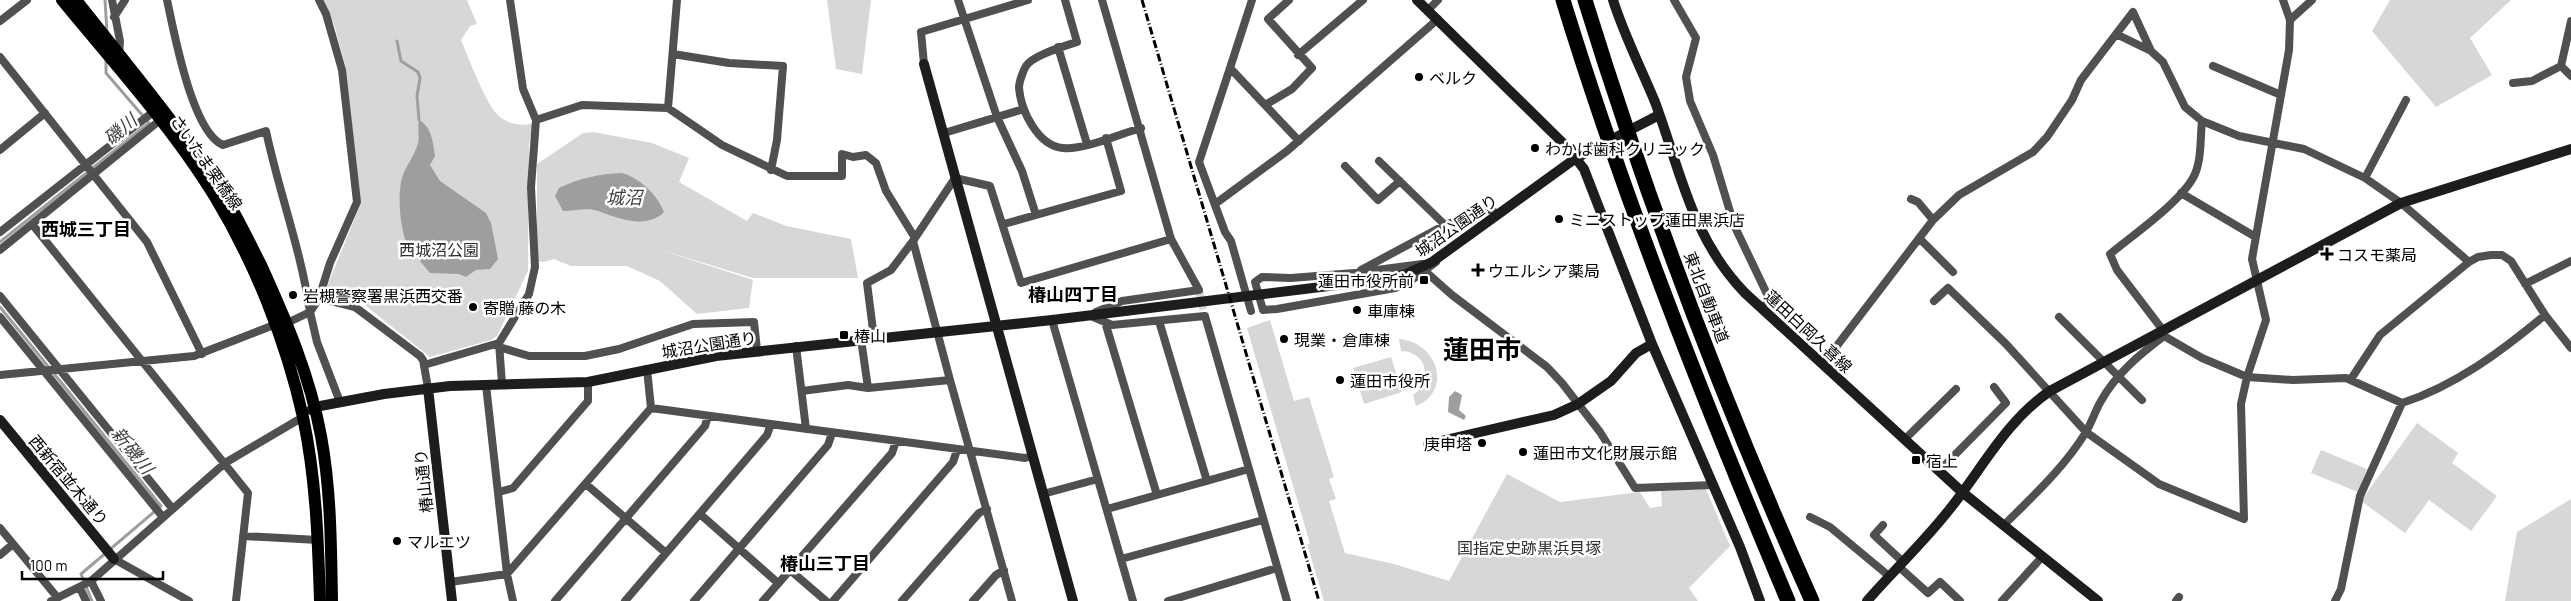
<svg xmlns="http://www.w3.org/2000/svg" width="2571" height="601" viewBox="0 0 2571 601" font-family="Barlow,'Noto Sans JP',sans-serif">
<rect width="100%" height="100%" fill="#fff"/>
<path fill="#d7d7d7" d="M323,0H467L477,24L470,26L461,40C468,56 487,108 500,117C509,124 522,127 533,123L529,145L528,271L497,336L491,340L430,357L366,306L354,299L329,294L326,289L361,203L345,65L334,24Z
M827,0H871L862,74L836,69Z
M2390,0H2511L2470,38L2492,75L2436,107L2372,31Z
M593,132L652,143L689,158L679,182L747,221L753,213L786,226L851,239L858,278H753L658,249L753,280L749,308L697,314L660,281L627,266H571L554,259L544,262L537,261V164L583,133Z
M1270,320L1294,401L1309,397L1334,477L1329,479L1336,499L1329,501L1345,553L1394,564L1449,581L1507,474L1560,502L1640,492L1650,508L1662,506L1661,491L1706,489L1730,546L1689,588L1698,601H1324L1307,544H1310L1247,328Z
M1399,339C1438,342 1453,391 1416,406L1413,395C1434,382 1427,351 1401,351Z
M1391,357L1402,392L1364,404L1353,368Z
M2417,423L2458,453L2452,463L2497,496L2471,531L2429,500L2405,533L2361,501Z
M2321,450L2367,469L2358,492L2311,473Z
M2571,499V601H2505L2517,532Z"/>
<path fill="#9e9e9e" d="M419,120C432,127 433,143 435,156L430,165L440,181L486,213L491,223L498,259L490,269L476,270L466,277L459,274L430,273L420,261L423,258L417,251L413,254C400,240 396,193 403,175C407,164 415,155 418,143C420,136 417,128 419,120Z
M622,173C641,179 656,193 664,212C646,230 618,218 598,211C588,207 574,211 563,211L555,196L559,188C580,178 599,174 622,173Z
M1455,391L1462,395L1459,410L1466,416L1464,420L1448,412L1449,397Z"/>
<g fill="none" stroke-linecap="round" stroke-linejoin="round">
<path stroke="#9e9e9e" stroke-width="3" d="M105,0L107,32
M397,41L401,61L418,72L420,78L417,96L419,120
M0,242L149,123L106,73V60
M0,307L161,506L81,574L92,601"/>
<path stroke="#d9d9d9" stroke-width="8" stroke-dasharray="8 4" stroke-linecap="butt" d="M1199,290L1205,316"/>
<path stroke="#505050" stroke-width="8" d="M112,0L120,41L119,55
M167,0C174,32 192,132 223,145L266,131C279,192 301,250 310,312L287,323
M319,0L326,14L342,70L357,202L330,263L319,298L310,312L317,342L340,402
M958,0L997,117L1022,171L1036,215
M1065,0L1077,42C1065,46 1033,55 1026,66C1023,71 1019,82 1019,88C1021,111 1038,146 1063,148C1085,150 1119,134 1141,128
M1674,0L1696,38L1686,77L1690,101L1713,155L1734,225L1767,294L1768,298L1761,308
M1428,10L1438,0
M114,17L125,0
M2290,20L2312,0
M0,21L27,0
M2116,34L2151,51
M1058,47L1087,144
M673,54L729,63L783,66L777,140L771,170
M1298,55L1363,0
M0,57L147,242L202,354
M924,64L921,32L1028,0
M2213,66L2281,95
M2561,66L2571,76
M1230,68L1252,0
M2513,83L2532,81L2561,66L2571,21
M1265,105L1292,89L1312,68L1268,19L1289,0
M668,108L677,0
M536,120L582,105L668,108L722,145L787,176H842V154L853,157L866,155L876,163L886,191L915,238
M2202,121C2200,139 2202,162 2193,178C2179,203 2133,235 2110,254L2117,270L2162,329L2164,336L2202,358L2247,377L2293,380L2346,378L2402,403C2455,386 2502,351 2545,315L2571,348
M944,133L1024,109
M0,150L45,113
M1379,161L1445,225
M1345,166L1378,200L1400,181
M2365,178L2406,100
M2181,193L2254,236
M1911,199L1918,202L1933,220
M1215,204L1287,151L1438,19
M32,224L248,493L236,601
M1004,224L1121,191L1106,138
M0,232L153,112
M1919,238L1953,272
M913,241L950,380L1012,601
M0,250L159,121
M1422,264L1354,273L1291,278L1262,277L1255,282L1263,310L1277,309L1395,288L1409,282L1436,262
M1361,270L1445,225L1486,210H1492L1498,215
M1426,272L1452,295L1547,367L1562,383L1600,432L1635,488L1713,485
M2525,284L2571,261
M0,296L172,508
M319,298L355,307L420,356L423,360L428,388
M1934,301L1948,288L2006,344L2086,432L2159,484L2244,519L2241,404L2247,377L2266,320L2252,259L2289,50L2290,20L2283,0
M1251,311L1231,241L1225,232L1199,162L1230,68L1299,141
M1096,312L1122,301L1199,290L1171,239L1102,0
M1091,316L1112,325L1205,316L1287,601
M0,317L162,516
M2059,317L2142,400
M1052,320L1133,601
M1159,321L1207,481
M1105,322L1157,495
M874,338L867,283L891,270L913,241L955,178L990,186L1021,283L1171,239
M861,339L868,388L950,380
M796,346L806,429
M499,347L529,356H585L619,349L693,324L754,322L757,350
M1823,364L1933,220L1959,195L2033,152L2047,137L2072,100L2081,80L2133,12L2151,51L2163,62L2185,107L2202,121L2239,136L2304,149L2365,178L2401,203L2469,262
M424,365L499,343
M0,375L194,356L274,325
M2351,379L2380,335L2469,262L2478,257L2491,255H2502L2511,261L2545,315
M502,384L499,343L529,294L535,267L531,187L536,120L523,89L510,0
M486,385L507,574L513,601
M802,391L848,385L868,388
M651,408L1025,458L1032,456
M1904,440L1956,389
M1939,471L2006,403L1994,387
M587,485L666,553
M499,492L513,488L588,401V382
M1043,494L1098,479
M1107,509L1249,469
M700,514L778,583
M1810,517L1830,527L1889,576
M1883,525L1874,535L1902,561
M2003,526C2032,497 2064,468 2086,432C2092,422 2095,411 2101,401C2116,374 2140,354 2164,336
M0,528L57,597
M243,536L318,540
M0,555L13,544
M114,559L189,601
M1121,559L1263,520
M1898,566L1928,593L1940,582L1960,601
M790,570L826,601
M91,581L101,601
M450,582L507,574L651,408L647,369
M80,588L86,601
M51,601L91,581L225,463L303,417
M555,601L705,426L708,416
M625,601L767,435L771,424
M694,601L828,445L832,433
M763,601L892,453L896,441
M833,601L953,462L957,450
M902,601L979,513L987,509
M973,601L996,575L1004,570
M1168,601L1277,568
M2002,601L2042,557
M2176,601L2179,597
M2335,601L2341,589L2360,496L2402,403"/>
<path stroke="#1d1d1d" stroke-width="10" d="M1417,0L1566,146L1584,169L1652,344L1740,547L1760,601
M1613,0C1624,35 1641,68 1655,102C1681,172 1691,237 1745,293L1962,492L2098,601
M924,64L1073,601
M428,388L452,601
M311,410L315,407L384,394L450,386L588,382L716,356L1052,320L1386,279L1406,274L1432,262L1576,158L1659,115
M0,420L114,559
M1428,444L1554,415L1578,404L1611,381L1636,353L1652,344
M1867,601C1894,570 1924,542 1949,510C1982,469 2006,421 2050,391L2401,203L2571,149"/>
<path stroke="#000" stroke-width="12" d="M62,0C113,62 173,128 215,197C255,263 286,341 303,417C316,478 318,539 320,601
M76,0C125,62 176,123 220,189C236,213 248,240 261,265C286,320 310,376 321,436C331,490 331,546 332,601"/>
<path stroke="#000" stroke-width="15" d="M1563,0C1626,205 1705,404 1788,601
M1585,0C1648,204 1725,406 1812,601"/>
<path stroke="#000" stroke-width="3" stroke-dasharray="8 2.5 1 2.5" stroke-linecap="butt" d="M1142,0L1319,601"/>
</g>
<g fill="#000" stroke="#fff" stroke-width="2">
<circle cx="1419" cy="77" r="5"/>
<circle cx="1535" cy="148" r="5"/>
<circle cx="1559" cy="219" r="5"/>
<path d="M2324.5 246.5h5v5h5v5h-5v5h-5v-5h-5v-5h5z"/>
<path d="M1475.5 262.5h5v5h5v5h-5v5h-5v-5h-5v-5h5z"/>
<rect x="1419" y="275" width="10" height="10" rx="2.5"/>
<circle cx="293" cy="295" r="5"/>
<circle cx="473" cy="307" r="5"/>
<circle cx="1357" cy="310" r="5"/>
<rect x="839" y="330" width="10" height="10" rx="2.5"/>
<circle cx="1284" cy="339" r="5"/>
<circle cx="1340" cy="380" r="5"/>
<circle cx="1482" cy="443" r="5"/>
<circle cx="1523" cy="452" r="5"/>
<rect x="1911" y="455" width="10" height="10" rx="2.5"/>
<circle cx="397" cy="541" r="5"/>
</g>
<g text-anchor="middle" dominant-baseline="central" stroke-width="5" stroke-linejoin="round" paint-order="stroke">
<g font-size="16" fill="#000" stroke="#fff" text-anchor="start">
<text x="1429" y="77">ベルク</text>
<text x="1545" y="148">わかば歯科クリニック</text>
<text x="1569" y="219">ミニストップ蓮田黒浜店</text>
<text x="2337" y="254">コスモ薬局</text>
<text x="1488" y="270">ウエルシア薬局</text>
<text x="1414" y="280" text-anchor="end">蓮田市役所前</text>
<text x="303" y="295">岩槻警察署黒浜西交番</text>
<text x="483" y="307">寄贈 藤の木</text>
<text x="1367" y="310">車庫棟</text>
<text x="854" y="335">椿山</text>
<text x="1294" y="339">現業・倉庫棟</text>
<text x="1350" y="380">蓮田市役所</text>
<text x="1472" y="443" text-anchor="end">庚申塔</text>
<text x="1533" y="452">蓮田市文化財展示館</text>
<text x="1926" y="460">宿上</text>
<text x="407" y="541">マルエツ</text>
</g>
<g font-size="16" fill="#000" stroke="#fff">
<text transform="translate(207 162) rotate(55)">さいたま栗橋線</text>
<text transform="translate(1456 225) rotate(-35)">城沼公園通り</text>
<text transform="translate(1707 297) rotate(69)">東北自動車道</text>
<text transform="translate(1809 331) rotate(43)">蓮田白岡久喜線</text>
<text transform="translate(709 344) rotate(-9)">城沼公園通り</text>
<text transform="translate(69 480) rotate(50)">西新宿並木通り</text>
<text transform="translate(423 481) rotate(-96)">椿山通り</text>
</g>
<g font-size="16" fill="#2e2e2e" stroke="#fff">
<text x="439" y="249">西城沼公園</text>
<text x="1529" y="547">国指定史跡黒浜貝塚</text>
</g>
<g font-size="18" font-style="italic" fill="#3f3f3f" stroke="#fff">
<text transform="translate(120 129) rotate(-40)">磯川</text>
<text x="624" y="197">城沼</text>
<text transform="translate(133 450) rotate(51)">新磯川</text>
</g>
<g font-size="18" font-weight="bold" fill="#000" stroke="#fff">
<text x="86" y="229">西城三丁目</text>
<text x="1073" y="294">椿山四丁目</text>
<text x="825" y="563">椿山三丁目</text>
</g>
<g font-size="26" font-weight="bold" fill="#000" stroke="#fff">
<text x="1482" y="348">蓮田市</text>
</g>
</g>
<path d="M22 571v8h141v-8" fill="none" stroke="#000000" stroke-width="2.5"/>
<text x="30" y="571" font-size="15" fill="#000000" stroke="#ffffff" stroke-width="4" paint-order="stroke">100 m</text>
</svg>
